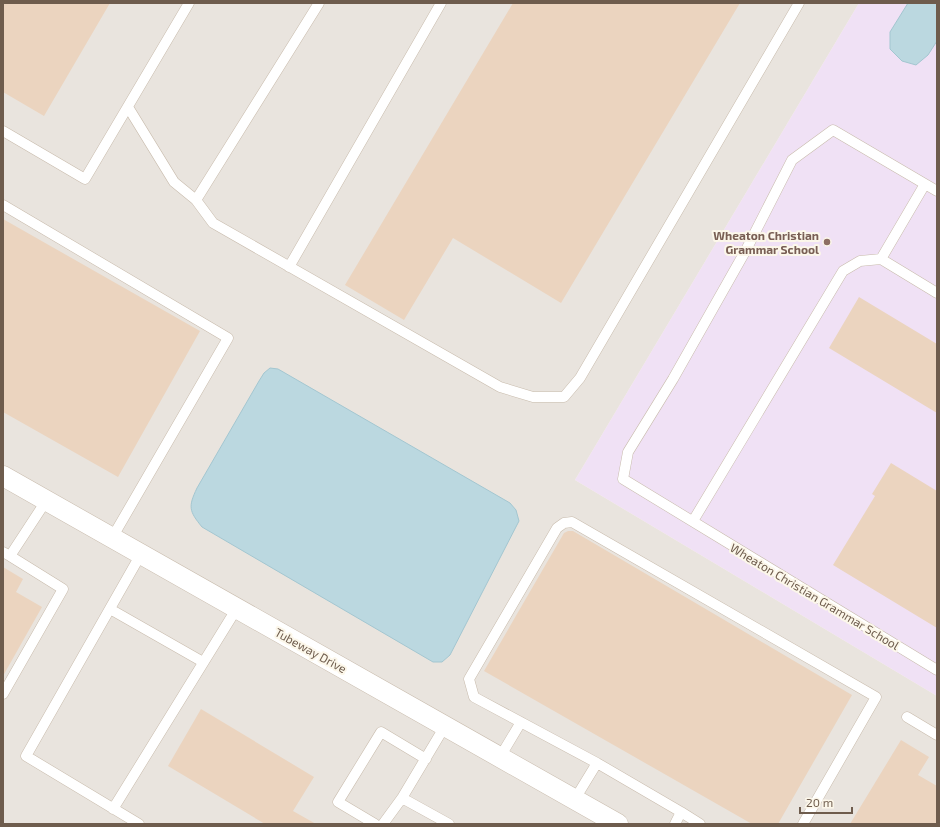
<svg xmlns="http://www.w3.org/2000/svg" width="940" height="827" viewBox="0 0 940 827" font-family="'Exo 2',sans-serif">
<rect width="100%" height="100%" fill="#f9f3e4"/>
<path fill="#e9e4de" d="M3,3H859L575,480L937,696V824H3Z"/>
<path fill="#f0e1f5" d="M859,3H937V696L575,480Z"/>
<path fill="#bbd8e0" stroke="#a3c6d0" d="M908,3H937V41L928,55L916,65L902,61L890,49V32Z
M270,368L278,369L510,503L516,510L519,521L450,655L442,662H433L202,527C189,511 188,507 197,488L259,381L264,373Z"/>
<path fill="#ebd4bf" d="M3,3H110L44,116L3,92Z
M513,3H740L561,303L453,238L404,320L345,285Z
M3,219L200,331L118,477L3,412Z
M859,297L937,344V413L829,348Z
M891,463L937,491V628L833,565L875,496L872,494Z
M568,531H573L852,695L778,824H752L484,671L564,533Z
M3,567L23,579L16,592L42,607L3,676Z
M201,709L314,777L293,811L316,824H265L168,766Z
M901,740L929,757L918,775L937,786V824H850Z"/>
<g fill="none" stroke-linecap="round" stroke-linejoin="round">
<g stroke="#c8bbac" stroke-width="11">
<path id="lane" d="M319,3L196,200L213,223L500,387L533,397H564L580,378L799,3
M128,107L174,182L196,200
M3,131L85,179L189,3
M925,184L833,130L792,160L746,250L673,379L628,452L623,479L937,670
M3,205L228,338L112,538
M881,259L925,184L937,191
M289,267L441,3
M693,521L843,271L860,261L881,259L937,293
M3,552L10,556L46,501
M110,609L203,662
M3,694L63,589L10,556
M907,717L937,735
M445,726L402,798L449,824
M500,757L521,722
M597,763L474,697L469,679L557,528L564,523L572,522L876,697L803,824
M575,799L597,763L681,812L675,824
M113,809L237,608
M681,812L700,824
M139,824L26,756L141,554
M375,824L338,802L381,732L426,759
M383,824L402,798"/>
</g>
<g stroke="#c8bbac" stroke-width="21">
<path id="street" d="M3,476L618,824"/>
</g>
<use href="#lane" stroke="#fff" stroke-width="10"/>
<use href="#street" stroke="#fff" stroke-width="20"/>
</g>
<circle fill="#8d6e63" stroke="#fcf7ea" stroke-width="1.5" cx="827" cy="242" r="4"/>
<g text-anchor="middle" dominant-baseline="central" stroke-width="4" stroke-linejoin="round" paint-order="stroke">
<g font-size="12" font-weight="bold" fill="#785e54" stroke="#fcf7ea" text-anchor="end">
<text x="819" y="235">Wheaton Christian<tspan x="819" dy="14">Grammar School</tspan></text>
</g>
<g font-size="12" fill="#6e5c4d" stroke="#fcf7ea">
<text transform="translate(815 596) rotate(31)">Wheaton Christian Grammar School</text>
<text transform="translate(311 650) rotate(29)">Tubeway Drive</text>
</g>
</g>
<rect width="940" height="827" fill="none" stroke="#6e5c4d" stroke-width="8"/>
<path d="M800 807v6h52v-6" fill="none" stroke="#6e5c4d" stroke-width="2"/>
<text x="806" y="807" font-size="12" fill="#6e5c4d" stroke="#fcf7ea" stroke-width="3" paint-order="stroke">20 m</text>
</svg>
